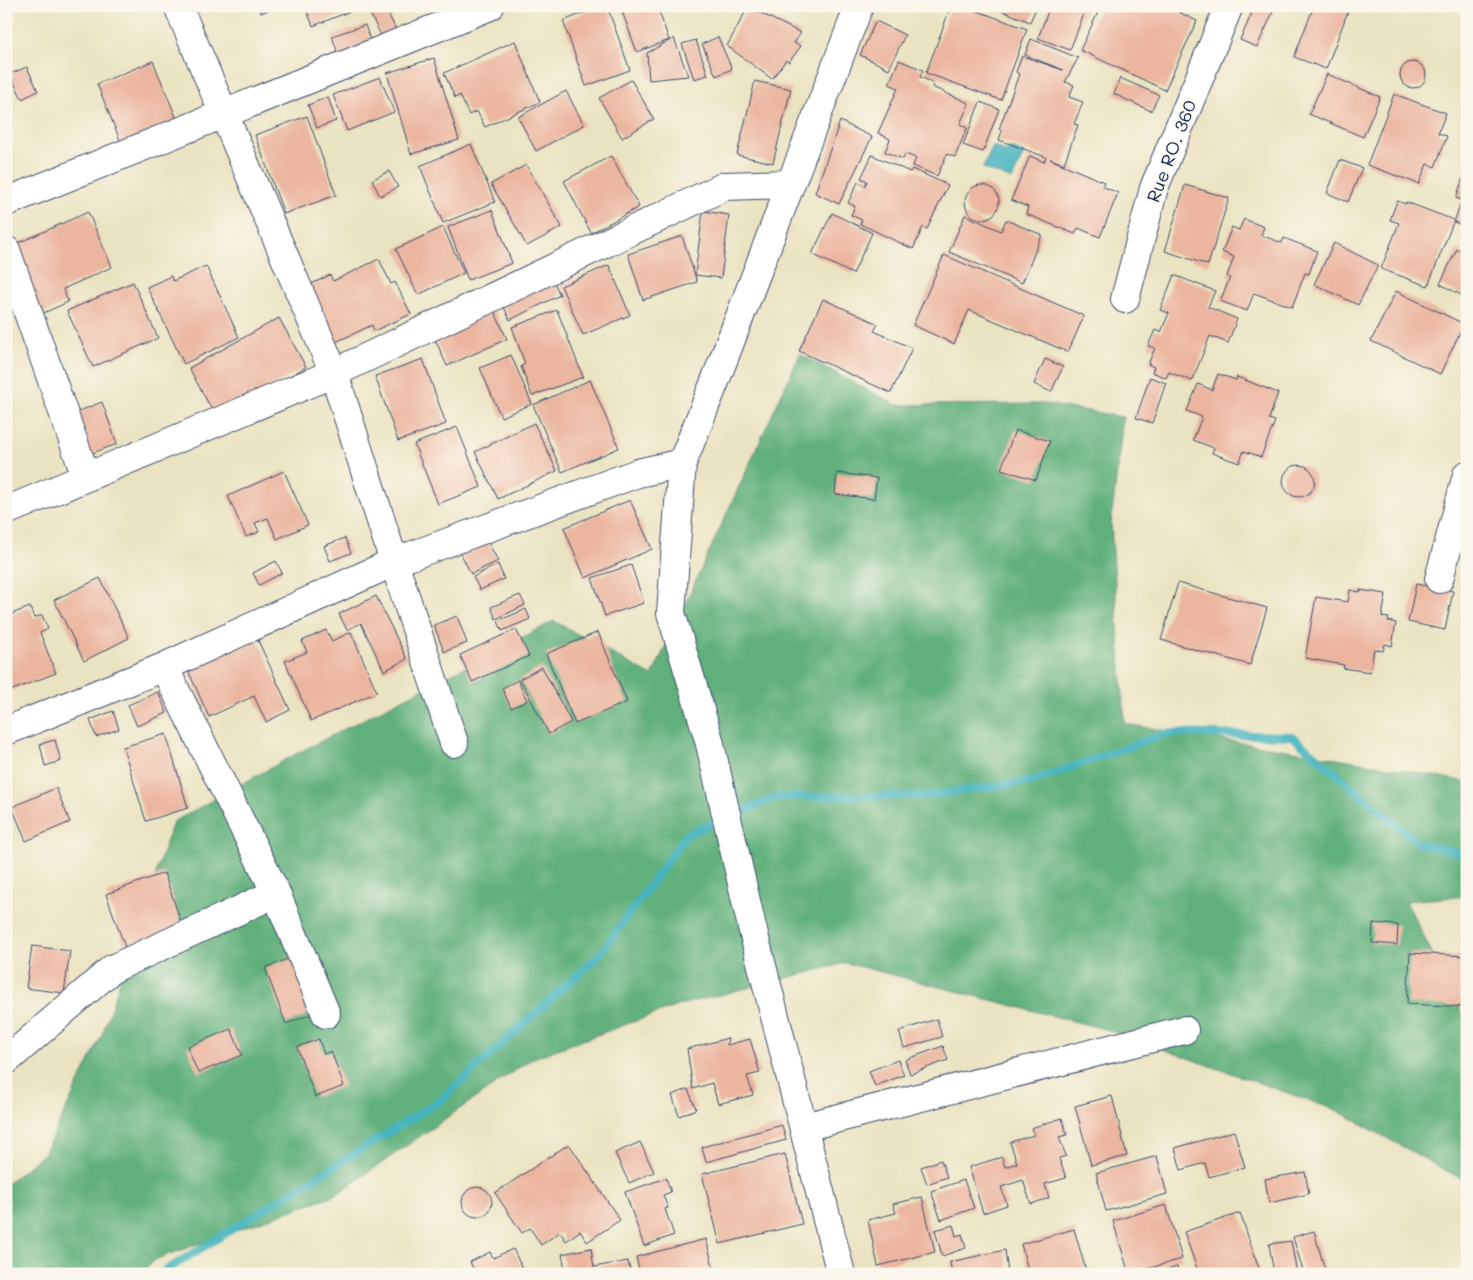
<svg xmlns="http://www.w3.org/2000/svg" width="1473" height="1280" viewBox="0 0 1473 1280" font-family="Mali,sans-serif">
<rect width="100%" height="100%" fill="#fbf7ec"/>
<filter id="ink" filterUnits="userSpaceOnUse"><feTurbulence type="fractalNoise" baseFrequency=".02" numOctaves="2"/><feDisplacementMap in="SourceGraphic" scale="10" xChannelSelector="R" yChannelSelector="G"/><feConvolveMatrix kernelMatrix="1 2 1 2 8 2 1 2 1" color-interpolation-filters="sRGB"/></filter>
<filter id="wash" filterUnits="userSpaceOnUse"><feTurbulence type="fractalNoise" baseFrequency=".0096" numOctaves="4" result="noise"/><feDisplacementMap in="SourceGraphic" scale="20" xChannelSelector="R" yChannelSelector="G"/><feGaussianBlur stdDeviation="1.12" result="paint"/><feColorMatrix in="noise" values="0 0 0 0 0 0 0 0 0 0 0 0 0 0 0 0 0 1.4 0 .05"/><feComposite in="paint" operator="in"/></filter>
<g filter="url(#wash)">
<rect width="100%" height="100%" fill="#eae3c1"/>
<path fill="#61b07c" stroke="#3e706d" d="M800,354L896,405L1045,404L1123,417L1111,524L1125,724L1361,762L1467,782V896L1406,901L1467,1023V1182L1336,1110L1108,1030L846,963L680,1005L533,1058L337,1194L154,1260L140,1274H6V1184L44,1154L102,1035L173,822L294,755L554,621L652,676Z"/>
<path fill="#45b4be" stroke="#30728e" d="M993,146L1007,152L1010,147L1024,153L1012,180L983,168Z"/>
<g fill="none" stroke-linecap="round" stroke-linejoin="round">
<path stroke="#45b4be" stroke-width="8" d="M160,1274L441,1100L600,954L687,834L777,797L922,796L1033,781L1167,733L1292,736L1418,843L1467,855"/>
</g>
<g id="blocks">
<path fill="#ebb59f" d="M258,6H278L261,13Z
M305,6H363L313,26Z
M602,6H607L630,70L586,86L563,21Z
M620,6H657L669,40L637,52Z
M951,6H964L1027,29L1001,100L926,73Z
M990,6H1037L1030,22Z
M1050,6H1087L1070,50L1038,38Z
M1101,6H1166L1197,21L1165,90L1080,50Z
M1255,6L1273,12L1257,47L1240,40Z
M1314,6H1350L1326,69L1294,57Z
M385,7L399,36L385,43L370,14Z
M748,7L801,33L794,43L801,46L789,62L786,60L772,79L727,46Z
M876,21L905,35L889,69L860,55Z
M365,25L374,52L341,63L332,36Z
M718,37L732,69L716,76L702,44Z
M674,38L688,76L649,80L647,53Z
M1031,39L1078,58L1065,82L1074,85L1069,97L1083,102L1074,124L1078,125L1064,164L1050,159L1104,182L1102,186L1118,193L1100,237L1078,228L1075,234L1026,214L1028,207L1011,200L1030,156L1044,162L1046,157L999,140L1002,131L999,129L1019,74L1016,72L1022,56L1063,70L1025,55Z
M696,40L708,75L694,79L682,44Z
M515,41L540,102L485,127L477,111L469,115L460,95L455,98L444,73Z
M434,58L459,140L411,154L387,73Z
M899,60L923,70L920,77L934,83L932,87L969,103L960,124L967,128L955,157L947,154L937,176L913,166L916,158L905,154L903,159L885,152L890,139L878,133L898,88L889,84Z
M153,61L178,122L122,145L97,84Z
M1400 75a13 13 0 1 1 26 0a13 13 0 1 1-26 0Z
M27,67L38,91L22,99L10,74Z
M1327,74L1380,97L1363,137L1309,114Z
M380,77L394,112L347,131L333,95Z
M1120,78L1159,95L1151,111L1114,94Z
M631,80L654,119L622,138L599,98Z
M755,81L791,89L773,163L737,155Z
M566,91L584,125L536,151L518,117Z
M1394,94L1446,113L1438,133L1447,136L1435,167L1427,164L1419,184L1367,165Z
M328,97L336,121L317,128L308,105Z
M980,102L999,109L983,152L963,145Z
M307,116L336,195L284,214L255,135Z
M840,121L872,137L839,204L815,193Z
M471,144L495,202L443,223L420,166Z
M872,155L910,172L912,169L948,185L927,229L923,227L913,249L860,224L862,220L851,215L855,206L848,203L858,182L865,186L867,181L861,178Z
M611,156L639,207L591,233L564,181Z
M1340,160L1362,168L1348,202L1327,193Z
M526,165L562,227L527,246L491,184Z
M389,171L398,187L380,196L372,180Z
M1463,178L1467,179V227L1454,222L1462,200L1456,198Z
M1185,185L1229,198L1208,265L1165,251Z
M965 202a17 17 0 1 1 34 0a17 17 0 1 1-34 0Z
M1397,201L1406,204V202L1454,220L1428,286L1381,269L1399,223L1390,220Z
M492,210L512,263L468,280L448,227Z
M703,211L729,215L721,278L695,275Z
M88,212L112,267L63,289L68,302L39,315L9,247Z
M832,213L872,233L853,274L812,254Z
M965,215L1001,231L1006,220L1042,235L1022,283L949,252Z
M1244,219L1264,227L1261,235L1282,243L1284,238L1317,251L1309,274L1305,273L1292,307L1254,293L1247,311L1220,301L1230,278L1227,276L1234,257L1222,252L1232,227L1239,230Z
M443,227L464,273L418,295L396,249Z
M682,236L697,282L643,300L628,254Z
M1334,243L1378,265L1358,305L1314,284Z
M1457,249L1467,254V298L1440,284Z
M944,255L1084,316L1068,352L969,310L954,344L913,325Z
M379,259L391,284L395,282L411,314L374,331L372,325L336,342L327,320L324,322L307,286L330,275L333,281Z
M609,265L630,315L583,335L561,286Z
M206,266L239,337L184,364L147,287L171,276L173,281Z
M1174,275L1215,291L1208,307L1237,319L1228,343L1210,336L1192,381L1169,372L1166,378L1152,372L1154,367L1148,364L1155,348L1148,346L1155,330L1161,332L1169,313L1160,310Z
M551,276L560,295L510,320L501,301Z
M133,282L158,338L93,367L67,311Z
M1396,291L1464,324L1440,374L1371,341Z
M823,299L878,324L874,331L912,348L891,393L799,351Z
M494,310L507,339L447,366L434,337Z
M557,310L583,377L532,396L521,366L525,364L512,327Z
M279,318L306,367L216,417L189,368Z
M511,355L532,404L501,417L480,368Z
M423,359L446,424L398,441L375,376Z
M1045,359L1063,367L1051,392L1034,384Z
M1218,374L1236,380L1237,377L1278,393L1269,419L1275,421L1261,457L1244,451L1239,463L1212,453L1214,448L1193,440L1202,417L1187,411L1198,384L1212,390Z
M1150,377L1166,383L1152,423L1136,418Z
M590,380L619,448L562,472L533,405Z
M102,402L117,444L87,455L72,414Z
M534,423L557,471L498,499L475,452Z
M457,427L481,487L438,504L414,444Z
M1015,430L1050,441L1036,480L1001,469Z
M1283 481a16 16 0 1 1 32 0a16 16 0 1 1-32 0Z
M284,471L308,525L277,539L268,518L255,523L259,532L246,537L228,496Z
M837,473L877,478L874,499L835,494Z
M630,500L652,549L585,578L564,528Z
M485,537L498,561L471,574L459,550Z
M345,538L351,553L330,561L324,546Z
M276,561L282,573L259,585L253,573Z
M498,564L504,579L480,590L473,577Z
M631,565L644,603L605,616L592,578Z
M100,578L129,638L84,661L54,600Z
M1178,583L1267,608L1250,665L1161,640Z
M1416,584L1453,591L1445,630L1408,622Z
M1350,590L1360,592V590L1386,594L1382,617L1389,618L1388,621L1396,623L1392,646L1385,644L1383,651L1374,649L1370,672L1343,668L1344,665L1305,658L1316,597L1348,602Z
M520,595L525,605L496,619L491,607Z
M376,596L407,659L384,671L361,623L347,630L339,614Z
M30,607L34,618L42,615L48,629L40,633L56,673L10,691L6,683V616Z
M526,609L530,619L502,631L498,621Z
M457,616L467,643L444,652L434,625Z
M516,629L529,656L472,682L460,655Z
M326,630L332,641L351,632L377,692L311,721L285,661L307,652L302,641Z
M598,632L627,702L575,724L546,654Z
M256,636L290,710L266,722L254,696L209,717L187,668Z
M542,667L571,722L549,734L520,679Z
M518,680L527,701L511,708L502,688Z
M158,692L167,713L137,726L128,705Z
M113,711L119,729L96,737L90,720Z
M166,734L188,808L146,821L123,747Z
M55,740L61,761L45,766L40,744Z
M56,788L70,822L26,841L12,807Z
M164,873L184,930L126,950L106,894Z
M1373,923L1398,925L1397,945L1372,943Z
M32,946L70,951L64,993L26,988Z
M1410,953L1467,956V1007L1407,1004Z
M293,957L314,1013L286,1024L265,968Z
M937,1019L942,1037L904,1048L899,1031Z
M231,1029L242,1055L198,1073L187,1047Z
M728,1038L727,1045L750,1039L760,1073L747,1076L753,1095L718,1104L712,1083L693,1089L687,1049Z
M319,1039L324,1054L331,1051L344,1086L315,1097L297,1047Z
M943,1046L948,1060L910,1074L905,1060Z
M898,1060L904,1075L875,1086L869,1071Z
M688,1089L696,1109L679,1116L672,1095Z
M1112,1096L1127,1156L1091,1165L1075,1106Z
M1062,1118L1067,1135L1059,1137L1066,1156L1059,1158L1066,1178L1045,1184L1049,1198L1031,1204L1023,1180L1001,1187L1007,1205L983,1213L969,1167L1002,1157L1005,1167L1017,1163L1010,1142L1034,1135L1031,1128Z
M782,1125L786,1140L706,1162L702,1147Z
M1234,1131L1245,1167L1209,1177L1205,1163L1181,1170L1175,1148Z
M640,1142L654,1172L629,1183L615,1153Z
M569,1144L620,1220L587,1242L580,1231L566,1241L560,1232L541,1245L530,1228L522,1233L495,1193Z
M785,1154L802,1224L720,1244L702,1174Z
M1157,1156L1167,1194L1106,1211L1096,1173Z
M941,1160L947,1177L927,1184L921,1167Z
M1305,1172L1309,1194L1269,1203L1265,1179Z
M666,1178L671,1192L663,1195L668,1208L665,1209L674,1235L644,1246L625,1192Z
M964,1180L974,1208L941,1220L931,1191Z
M462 1202a15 15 0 1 1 30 0a15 15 0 1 1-30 0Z
M922,1197L935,1252L878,1266L868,1220L896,1213L893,1204Z
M1166,1205L1182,1259L1129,1274L1113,1221Z
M1240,1213L1261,1274H1199L1184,1232Z
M953,1225L956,1236L962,1234L966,1248L942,1256L935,1230Z
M1074,1229L1087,1274H1029L1021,1244Z
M1314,1231L1326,1274H1304L1293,1237Z
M706,1239L715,1274H640L636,1257Z
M1291,1241L1297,1274H1274L1269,1244Z
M591,1248L594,1267L628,1261L631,1274H545L565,1269L562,1254Z
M513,1249L525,1274H476L470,1262L490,1252L493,1258Z
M1005,1250L1008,1274H952L950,1262Z
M1177,1267L1179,1274H1155V1273Z"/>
</g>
</g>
<g filter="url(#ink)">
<use href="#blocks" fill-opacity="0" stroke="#3a4a6d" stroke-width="1"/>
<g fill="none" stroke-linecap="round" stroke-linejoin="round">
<g stroke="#3a4a6d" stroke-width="30">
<path id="minor" d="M178,6L334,373L394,562L454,743
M6,202L490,6
M6,250L86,477
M1125,299L1154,188L1229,6
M6,511L334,373L725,186L789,184
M1439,579L1467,475
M164,667L276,893L326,1014
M6,731L164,667L394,562L638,473L682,463
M6,1061L112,969L276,893
M804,1127L1184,1030
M841,1274L752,927L709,740L671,613L682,463L714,384L859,6"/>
</g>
<use href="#minor" stroke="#fff" stroke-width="28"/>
</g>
</g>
<g text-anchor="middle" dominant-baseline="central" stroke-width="4.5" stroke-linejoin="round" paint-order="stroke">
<g font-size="18" fill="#1b2f5e" stroke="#fbf7ec">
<text transform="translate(1171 151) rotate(-69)">Rue RO. 360</text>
</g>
</g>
<rect width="1473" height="1280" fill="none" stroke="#fbf7ec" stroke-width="25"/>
</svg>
